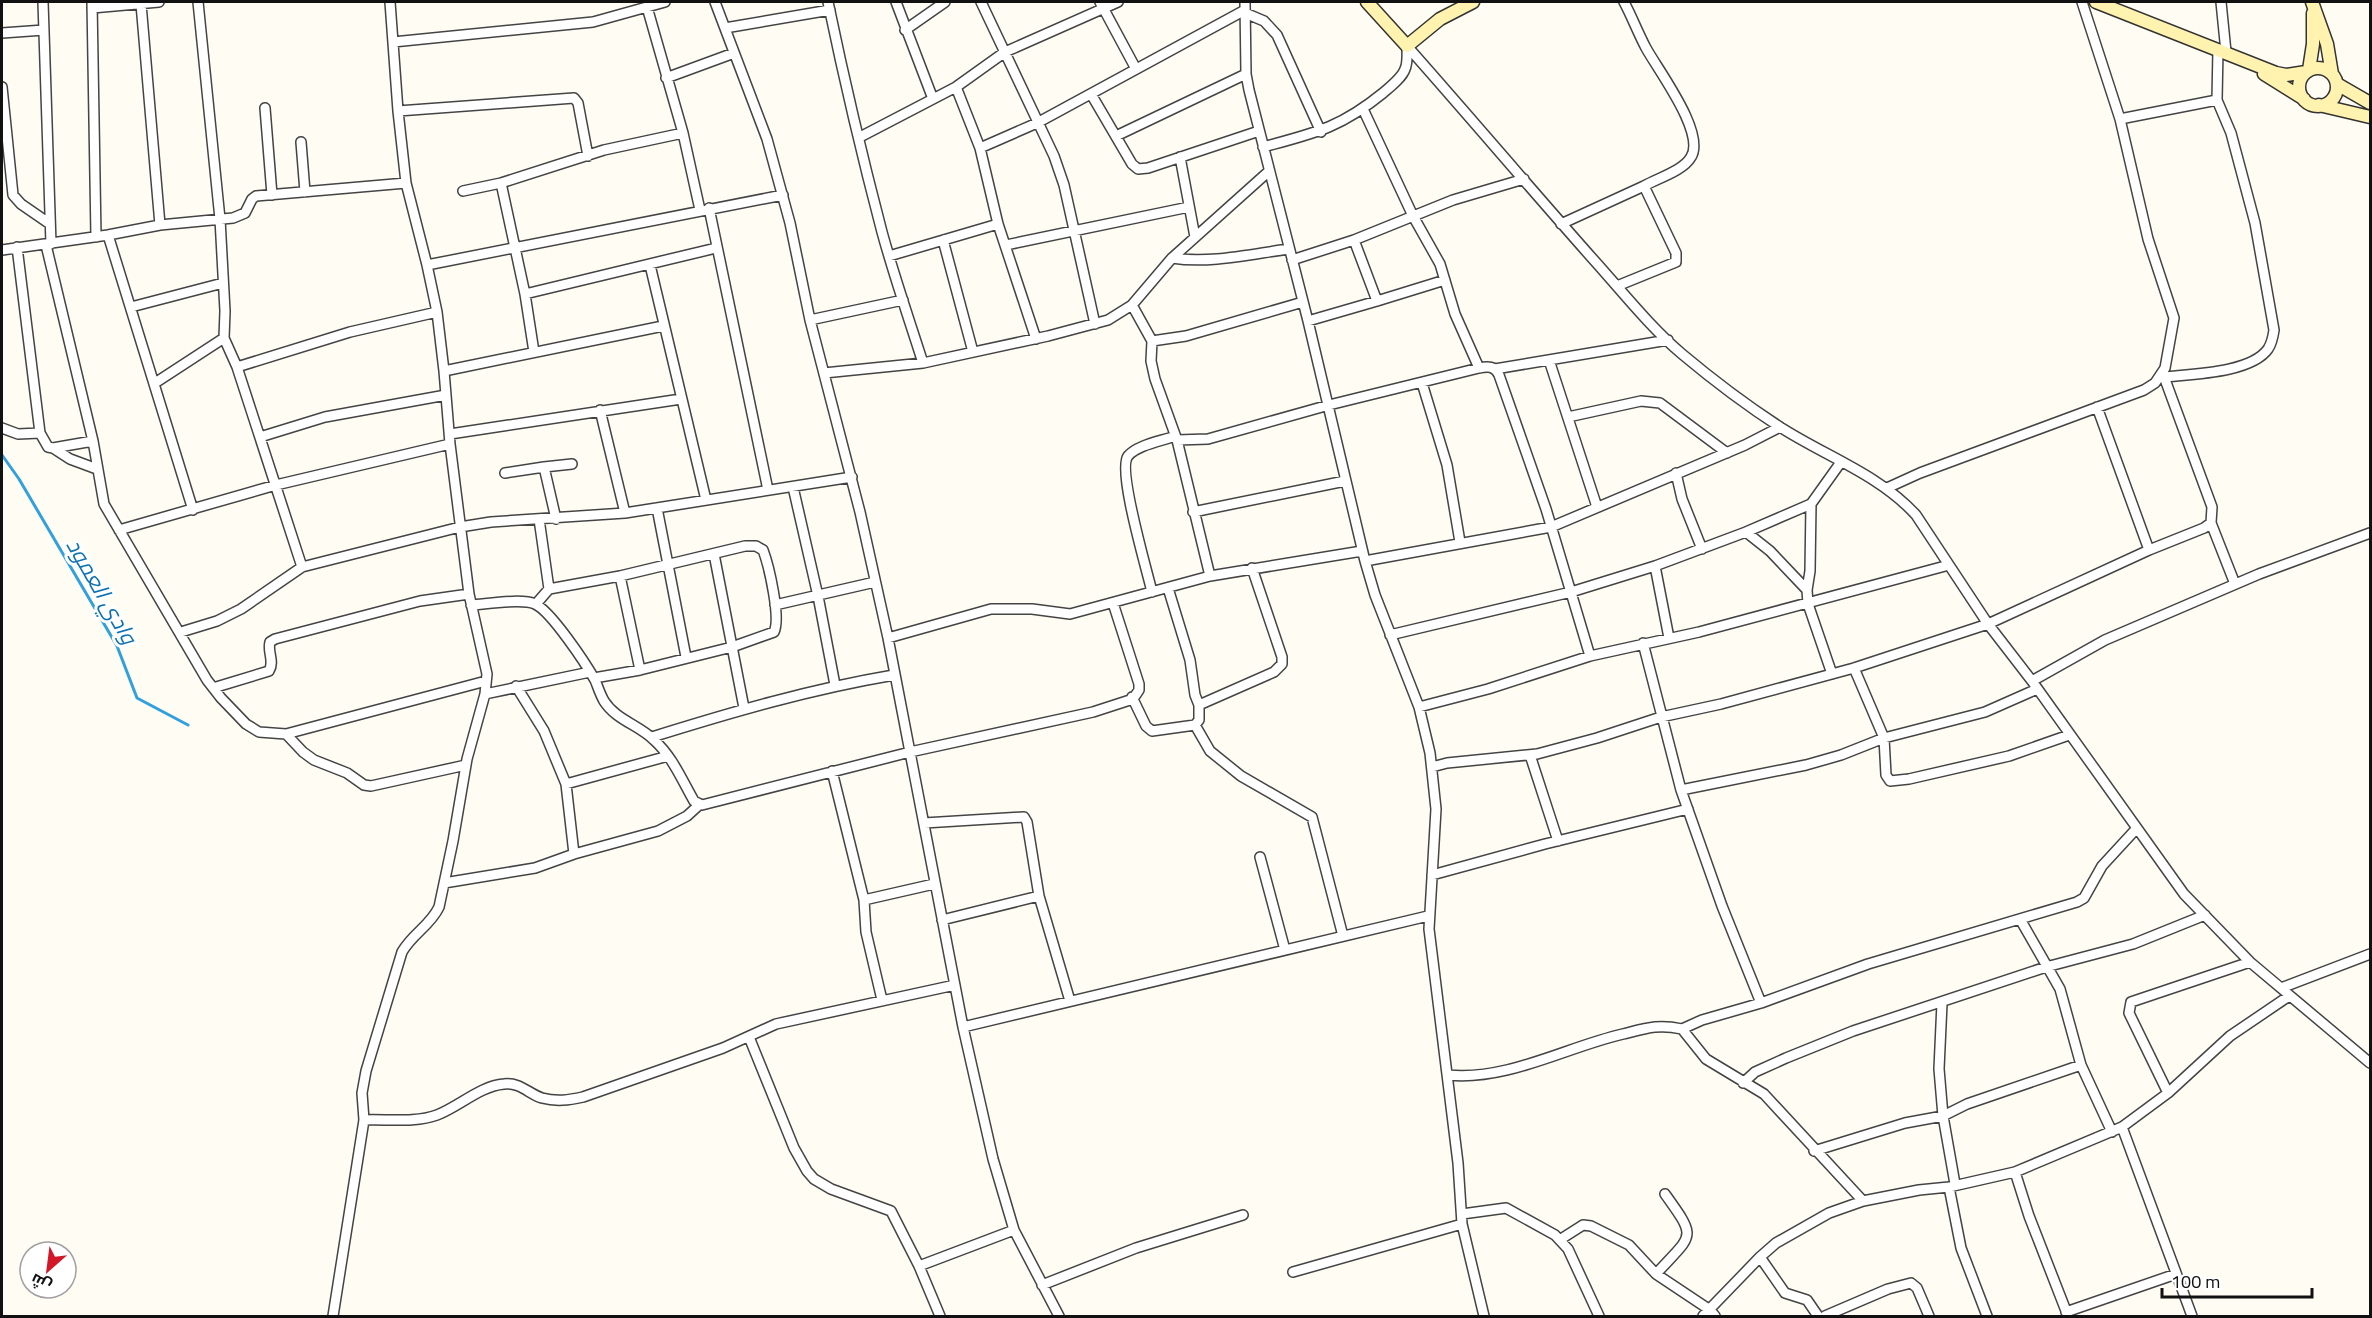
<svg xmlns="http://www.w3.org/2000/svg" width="2372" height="1318" viewBox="0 0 2372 1318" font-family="Georgia,Cairo,serif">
<rect width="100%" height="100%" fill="#fffcf4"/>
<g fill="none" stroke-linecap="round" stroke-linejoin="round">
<path stroke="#31a0dc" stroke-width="3" d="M2,455L19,479L117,646L137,698L188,725"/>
<g stroke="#444" stroke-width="12">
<path id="street" d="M43,2L51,244
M92,2L96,237
M198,2L220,219L225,311L224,338L237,367L302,567
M715,2L767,139L790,223L810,320L860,512L888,638L963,1027L993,1159L1014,1230L1059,1316
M828,2C844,79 862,156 882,232C894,276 909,319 923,363
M896,2L933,99
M981,2L1054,156L1064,185L1095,324
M1100,2L1136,69
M1245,2L1246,74L1249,90L1308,321L1365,561L1375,595L1419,707L1430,753L1436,809L1429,929L1458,1163L1462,1224L1484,1316
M2221,2L2226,52
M141,4L160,225
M647,7L683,133L700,210
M92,8L159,2
M1245,13L1264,21L1277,35L1321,132
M725,28L830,10
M905,30L945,2
M2,33L44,30
M393,42L593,22L665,2
M1407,46C1469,116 1530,188 1592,258C1621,290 1649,326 1682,354C1713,380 1746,405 1780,427C1825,456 1880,475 1916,515L1988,624L2032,681L2184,894L2250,962L2370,1063
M666,78L734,53
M2,87L13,195L21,204L50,224
M956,87L980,148L1037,123L1245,10
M1091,94L1132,164L1138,169L1148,168L1259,131
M265,108L272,195
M1363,109L1413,216L1440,264L1455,314L1479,368
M398,111L574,98L578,103L588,156
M2120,119L2217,100
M1116,136L1246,74
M860,137L956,87L1005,52L1118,2
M301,142L305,192
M1263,147C1315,133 1340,128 1383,93C1390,87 1402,78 1405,69C1408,63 1407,53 1407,46
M980,148L998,224L1036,339
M1180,157L1195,237
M501,183L525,294L534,352
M463,191L501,183L604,150L683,133
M709,208L768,490
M1561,224L1644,186
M108,235L193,510
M943,240L973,352
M46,245L93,441L104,504L207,680L221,698L246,724L259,732L286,734L486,681
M1006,245L1189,207
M17,247L40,433L48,447L53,448L93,441
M2,250L108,235L160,225L233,218L245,213L252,199L256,196L406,183
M889,256L998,224
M1172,258C1210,264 1251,254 1289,249
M1292,260L1354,240L1453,200L1524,179
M427,265L783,195
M650,265L706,500
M1617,286L1676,262V253L1644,186C1658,178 1683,171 1691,157C1706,133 1658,70 1646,48C1638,33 1632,17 1624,2
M525,294L716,248
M1377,301L1445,280
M1132,305L1152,341L1151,361L1155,379L1177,440L1210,576
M131,307L223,283
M810,320L903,300
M1308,321L1377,301L1354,240
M1152,341L1186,336L1303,302
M1549,360L1597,507
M237,367L350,332L437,312
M1495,369L1668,340
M444,371L663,326
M824,373L923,363L1048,336L1108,320L1132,305L1172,258L1268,172
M2164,377C2192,374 2251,373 2268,349C2272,343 2273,337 2274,330L2255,223L2231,133L2217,100L2218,49
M155,383L224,338
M1422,383L1447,465L1460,542
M600,410L625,513
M1568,417L1641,401L1660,403L1727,453
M2,428L18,434L40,433
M450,434L681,399
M260,437L325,417L446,395
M1177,440L1208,439L1329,405L1479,368C1488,366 1495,366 1499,375L1546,509L1590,656
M53,448L70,459L97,469
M544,467L572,464
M505,473L544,467L556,519
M1676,473L1682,499L1702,549
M793,487L818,596L835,685
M1887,488L1920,473L2144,390L2155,383L2165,368L2174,318L2148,239L2120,119L2082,2
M657,508L686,657
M1193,512L1345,481
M2211,523L2235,584
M119,530L276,485L450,444
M1746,532L1770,551L1807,590
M2149,550L2204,528L2211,523L2212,507L2163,374
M714,554L744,708
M1365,561L1551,527L1745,445L1780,427
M1655,566L1669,638
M620,576L640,670
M549,589L620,576L745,546H756L763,550C769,566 781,618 774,632L732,647L640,670L594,678
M1152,592C1147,570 1117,470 1128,456C1137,445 1162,441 1175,436
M536,604L549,589L539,519
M471,605C487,604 522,598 535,604C551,611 586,664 595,680C598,687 600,694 604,701C616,720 639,725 654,740C672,756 682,780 694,801L702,805L910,752L1093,712L1133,699L1139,690V684L1113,603
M775,605L875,582
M181,632L217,621L241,609L302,567L460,527L491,522L625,513L852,477
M1390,635L1571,592L1655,566L1746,532L1811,504
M888,638L991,609H1032L1070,614L1210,576L1362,551
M1643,643L1681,790L1722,906L1761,1003
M1854,668L1884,738L1886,775L1890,781L1909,779L2009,756L2069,735
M1832,674L1808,604L1807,590L1810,571L1811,504L1841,462
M2032,681L2105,640L2259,574L2370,533
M516,686L544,731L566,784L574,854
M213,688L269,671C275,661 267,652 270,642L275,639L420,601L469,594
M485,694L590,672
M1132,697L1146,726L1152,731L1195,725L1199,720V705L1195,695L1190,660L1168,588
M1199,705L1274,672L1282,664V657L1252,568
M1419,707L1488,689L1590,656L1699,632L1949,565
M1195,725L1210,751L1241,776L1312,817L1343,936
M286,734L303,752L314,760L347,773L364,785L371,786L466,765
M652,737C732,712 811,689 894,675
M1530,755L1558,841
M1432,767L1447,763L1537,754L1597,738L1661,717L1721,704L1854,668L1988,624L2149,550L2097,407
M832,771L864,900L866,932L882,1000
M566,784L668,756
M1681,790L1806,765L1841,755L1884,738L1985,712L2037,689
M924,823L1024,817L1027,822L1039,896L1070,1001
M1260,857L1285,950
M1432,875L1545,844L1688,809
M444,883L535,868L574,854L658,831L687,816L699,805
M864,900L934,884
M2020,919L2060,989L2081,1065L2112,1132
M942,920L1039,896
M2281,988L2370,954
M1942,1003L1939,1069L1943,1116L1955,1184
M963,1027L1428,916
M749,1037L794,1148L807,1171L814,1179L831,1189L891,1211L919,1266L940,1316
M1448,1075C1508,1081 1566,1047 1623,1034C1647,1028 1658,1024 1682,1029
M1743,1083L1755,1072L1786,1058L1853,1031L2046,967L2133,944L2205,915
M2168,1093L2129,1013L2131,1002L2250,962
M364,1120C386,1119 416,1123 437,1115C460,1106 480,1086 504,1084C520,1082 529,1094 542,1098C557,1102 569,1100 583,1097L723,1048L776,1024L955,985
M2122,1127L2192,1316
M1814,1151L1905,1123L1943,1116L1967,1104L2081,1065
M2015,1172L2029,1216L2068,1316
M1949,1187L1961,1248L1987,1316
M1863,1201L1764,1094L1706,1059L1682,1029L1702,1020L1761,1003L1868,964L2077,902L2084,898L2102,866L2137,828
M1462,1214L1506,1208L1555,1235L1568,1249L1599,1316
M1561,1239L1583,1225L1591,1226L1629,1245L1656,1274L1710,1310L1715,1316
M1760,1257L1785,1293L1807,1300L1818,1316
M919,1266L1014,1230
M1293,1272L1462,1224
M1656,1274C1693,1233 1698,1240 1665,1194
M1042,1285L1136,1248L1243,1215
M2066,1312L2176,1274
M333,1316L364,1120L362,1093L366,1071L402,952C413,933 430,926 439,907L453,841L467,759L485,694L487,674L469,594L450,444L444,371L437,312L427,265L406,183L398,111L390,2
M1703,1316L1760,1257L1776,1243L1829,1213L1863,1201L1919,1190L1949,1187L2015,1172L2122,1127L2168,1093L2230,1036L2289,996
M1825,1316L1888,1289L1911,1283L1917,1288L1929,1316"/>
</g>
<g stroke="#333" stroke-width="15">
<path id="secondary" d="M1367,2L1407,46L1440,19L1473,2
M2096,2L2276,73L2286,75L2306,72
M2312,2L2327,44L2332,74
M2299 87a19 19 0 1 1 38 0a19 19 0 1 1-38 0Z
M2309,70L2313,44V13
M2264,74L2304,99
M2337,84L2370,103
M2319,105L2370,117"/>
</g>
<use href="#street" stroke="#fff" stroke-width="9"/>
<use href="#secondary" stroke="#fff3af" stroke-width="12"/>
</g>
<g text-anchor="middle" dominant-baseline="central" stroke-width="6" stroke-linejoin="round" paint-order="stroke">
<g font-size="22" font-style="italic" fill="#0a71b3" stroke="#fff">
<text transform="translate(102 591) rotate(60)">وادي العمود</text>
</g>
</g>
<rect width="2372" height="1318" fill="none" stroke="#111111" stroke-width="6"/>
<g transform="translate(48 1270) rotate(208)"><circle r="28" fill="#ffffff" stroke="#a0a0a0" stroke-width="1.5"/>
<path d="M0-4.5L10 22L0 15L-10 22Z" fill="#d21729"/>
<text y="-9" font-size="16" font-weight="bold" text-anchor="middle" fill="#111111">ش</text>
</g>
<path d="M2162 1288v9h150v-9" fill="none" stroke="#111111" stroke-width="3"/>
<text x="2171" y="1288" font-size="18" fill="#111111" stroke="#ffffff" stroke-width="4.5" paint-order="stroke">100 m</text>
</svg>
